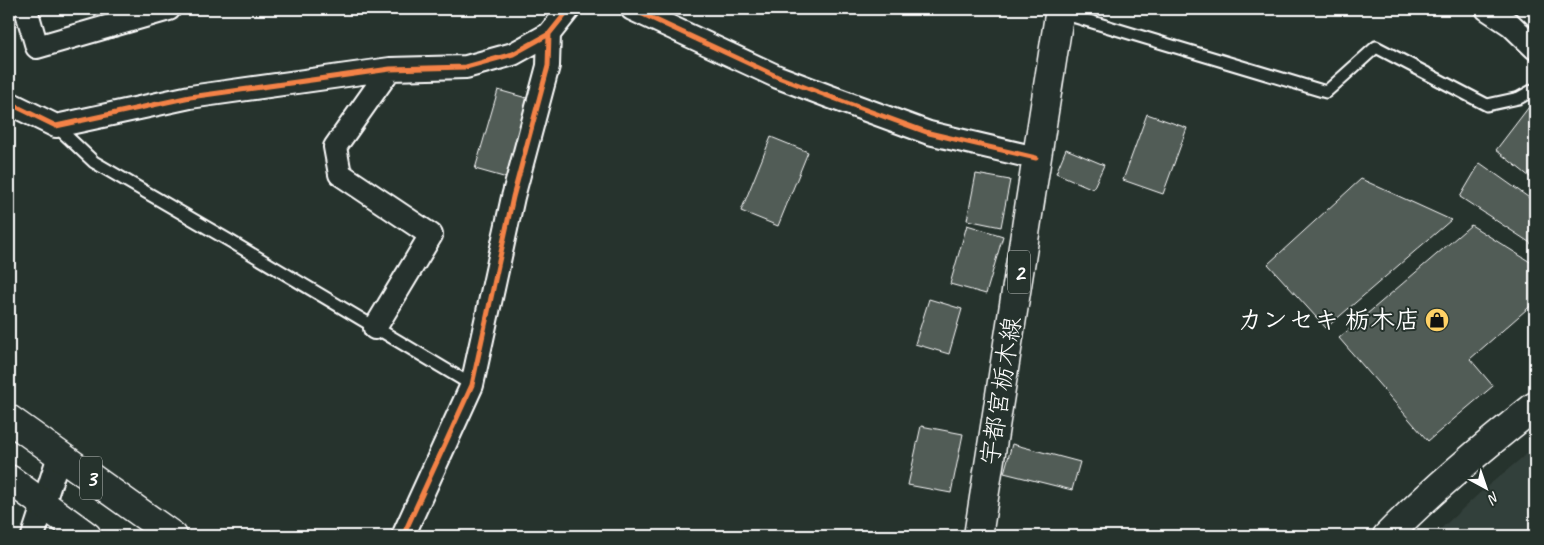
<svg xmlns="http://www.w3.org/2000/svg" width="1544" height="545" viewBox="0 0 1544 545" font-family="Caveat,'Klee One',sans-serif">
<rect width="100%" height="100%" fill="#26332d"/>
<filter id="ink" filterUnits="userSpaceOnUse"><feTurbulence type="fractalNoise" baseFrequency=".02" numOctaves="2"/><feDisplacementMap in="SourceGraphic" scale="10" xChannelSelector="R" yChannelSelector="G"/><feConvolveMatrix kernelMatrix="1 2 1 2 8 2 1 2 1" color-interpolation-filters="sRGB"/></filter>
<g filter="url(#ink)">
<path fill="#333f3a" d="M1535,447V536H1433L1484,489Z"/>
<path fill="#515c57" stroke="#fff" d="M498,90L530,99L507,178L475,169Z
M1535,99V181L1496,150Z
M1147,114L1187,128L1163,194L1123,180Z
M771,137L808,152L778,226L741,211Z
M1066,149L1104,165L1093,189L1056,173Z
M1480,163L1535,202V246L1460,197Z
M976,174L1010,180L1001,227L967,220Z
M1361,179L1451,220L1326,328L1268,264Z
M967,225L1003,236L986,294L950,284Z
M1471,225L1535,265V302L1470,359L1493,386L1428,441L1339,338Z
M929,299L962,309L949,354L915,344Z
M921,426L963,434L951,493L908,485Z
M1012,444L1080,462L1072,490L1004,473Z
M1503,531L1508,536H1496Z"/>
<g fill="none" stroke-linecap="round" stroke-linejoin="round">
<g stroke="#fff" stroke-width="15">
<path id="service" d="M1059,12L1326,92L1376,47L1487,105L1519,98L1535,89
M56,126L94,162L230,241L472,385"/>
</g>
<g stroke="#fff" stroke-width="26">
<path id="minor" d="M26,9L37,47L169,9
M632,9L778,77L828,96L929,133L1036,158
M1487,9L1511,25L1535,48
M9,103L56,126L190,97L390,69L466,67L513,54L549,34L569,9
M375,328L431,235L340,174L335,147L390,69
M33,536L59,456
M403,536L472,385L513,197L548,66L549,34"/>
</g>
<g stroke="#fff" stroke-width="31">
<path id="secondary" d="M1387,536C1433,489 1483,447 1535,406"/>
</g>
<g stroke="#fff" stroke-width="31">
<path id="primary" d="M9,419L173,536
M9,479L87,536
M978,536L1060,9"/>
</g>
<use href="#service" stroke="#26332d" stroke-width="11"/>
<use href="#minor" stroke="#26332d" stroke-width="22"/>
<use href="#secondary" stroke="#26332d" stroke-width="28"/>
<use href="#primary" stroke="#26332d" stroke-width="28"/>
<g stroke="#26332d" stroke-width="8">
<path id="cycleway" d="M632,9L778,77L828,96L929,133L1036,158
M9,103L56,126L190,97L390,69L466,67L513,54L549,34L569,9
M403,536L472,385L513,197L548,66L549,34"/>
</g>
<use href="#cycleway" stroke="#f48246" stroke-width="5"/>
</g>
</g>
<defs>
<g id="shop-disc" transform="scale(1.25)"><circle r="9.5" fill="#ffd166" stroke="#26332d"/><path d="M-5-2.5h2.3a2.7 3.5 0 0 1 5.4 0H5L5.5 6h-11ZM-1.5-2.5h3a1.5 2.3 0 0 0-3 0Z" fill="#111"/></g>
</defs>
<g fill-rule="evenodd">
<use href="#shop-disc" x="1437" y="320"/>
</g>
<g text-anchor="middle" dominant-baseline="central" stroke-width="4" stroke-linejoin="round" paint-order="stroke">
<g fill="#26332d" stroke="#bec2c0" stroke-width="1">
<rect x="1008" y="250.5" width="22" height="43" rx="4"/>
<rect x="80" y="456.5" width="22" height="43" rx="4"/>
</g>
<g font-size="24" font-weight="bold" fill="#fff">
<text x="1019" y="272">2</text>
<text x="91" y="478">3</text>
</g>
<g font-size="25" font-weight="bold" fill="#fff" stroke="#26332d" text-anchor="end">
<text x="1420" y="320">カンセキ 栃木店</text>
</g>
<g font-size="25" fill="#fff" stroke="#26332d">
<text transform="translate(1001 391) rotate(-81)">宇都宮栃木線</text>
</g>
</g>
<rect width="1544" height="545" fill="none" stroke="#26332d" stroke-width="30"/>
<rect x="15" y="15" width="1514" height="515" fill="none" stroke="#fff" stroke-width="2" filter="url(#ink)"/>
<g transform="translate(1486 488) rotate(140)" stroke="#26332d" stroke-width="4" paint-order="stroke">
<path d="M0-4L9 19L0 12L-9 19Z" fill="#ffffff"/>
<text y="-8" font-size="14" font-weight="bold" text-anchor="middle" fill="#ffffff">N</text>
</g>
</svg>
